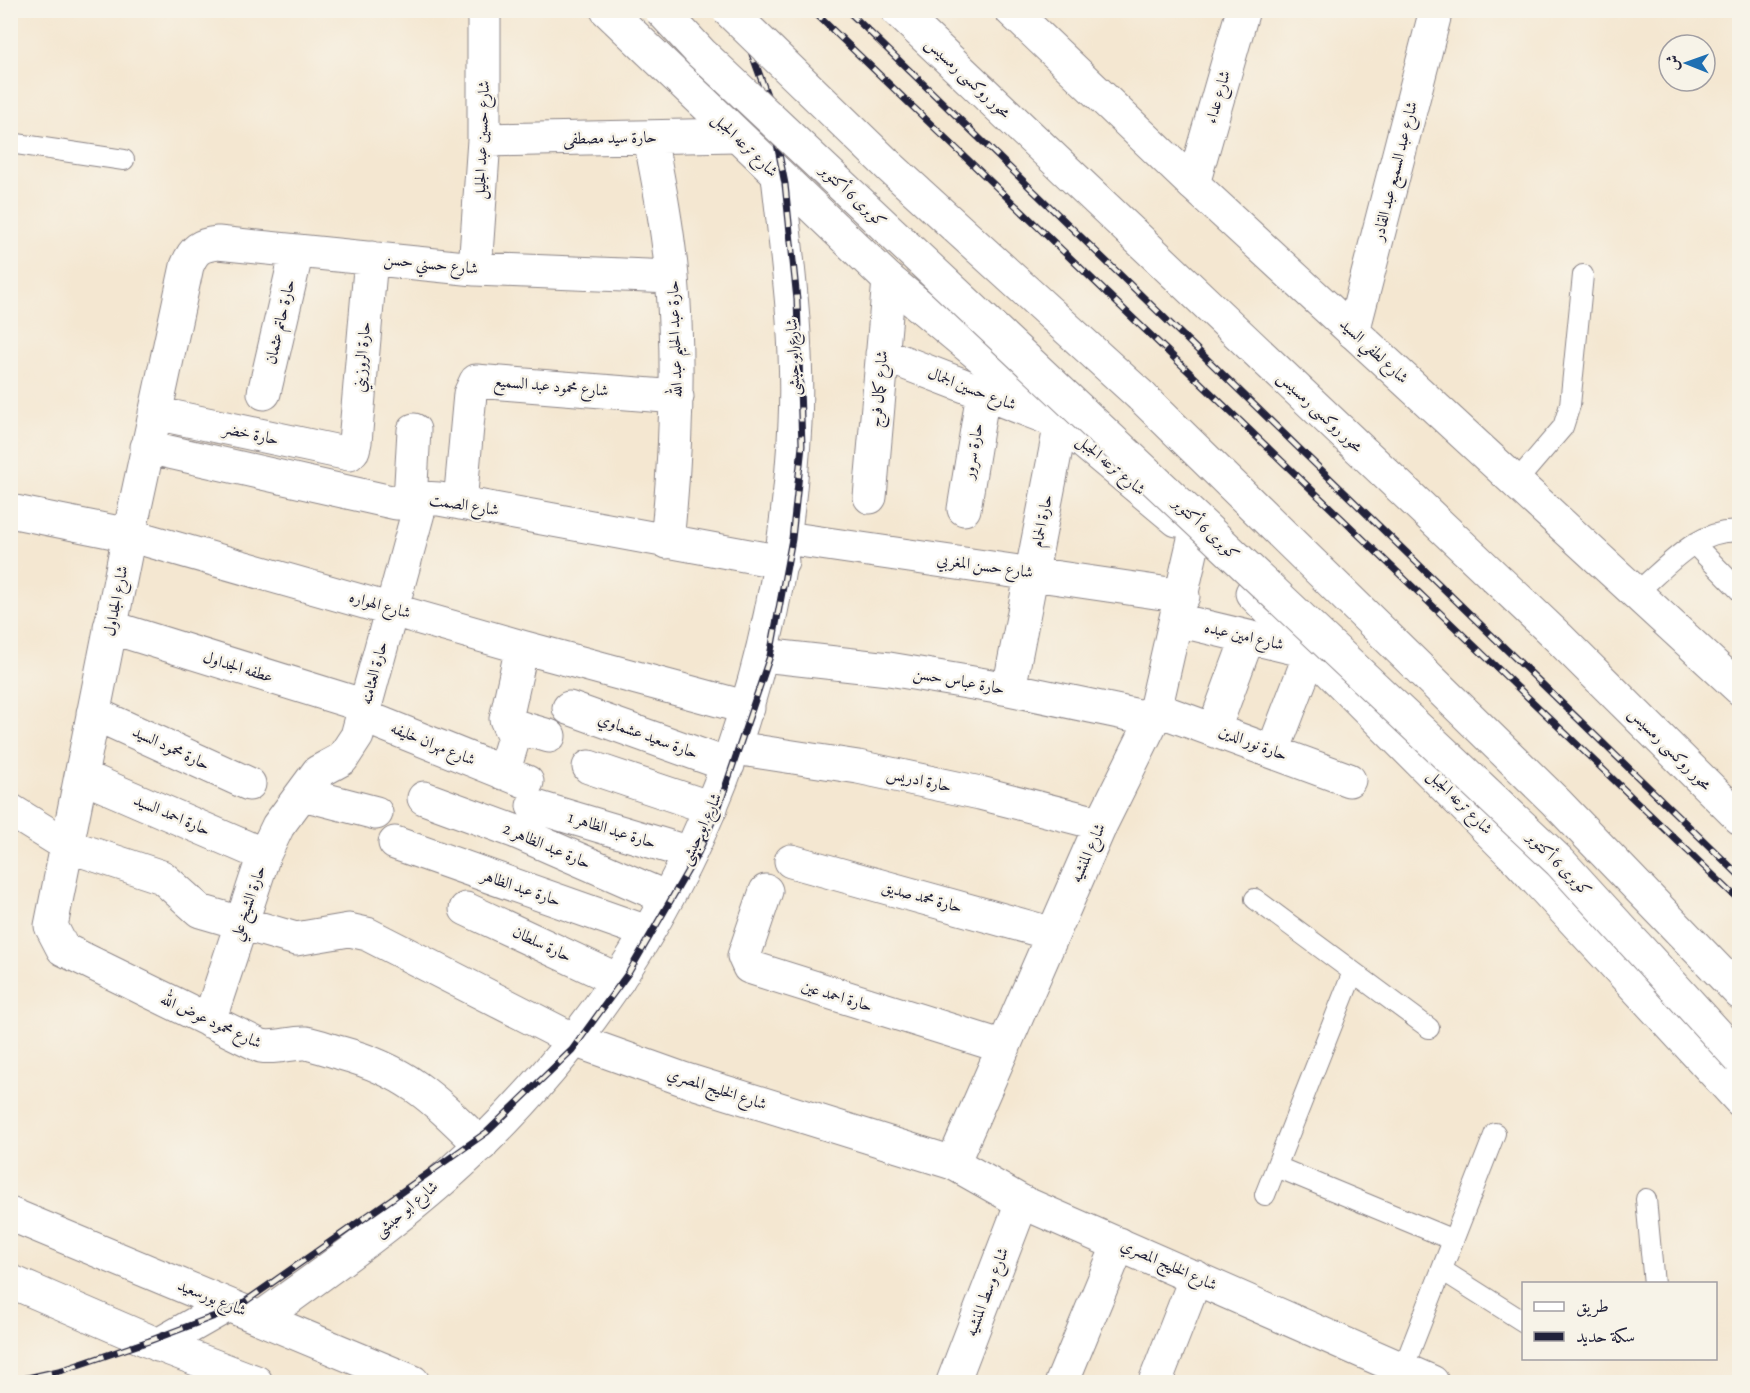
<svg xmlns="http://www.w3.org/2000/svg" width="1750" height="1393" viewBox="0 0 1750 1393" font-family="Alegreya,Amiri,serif">
<rect width="100%" height="100%" fill="#f7f3e8"/>
<filter id="ink" filterUnits="userSpaceOnUse"><feTurbulence type="fractalNoise" baseFrequency=".0167" numOctaves="2"/><feDisplacementMap in="SourceGraphic" scale="12" xChannelSelector="R" yChannelSelector="G"/><feConvolveMatrix kernelMatrix="1 2 1 2 8 2 1 2 1" color-interpolation-filters="sRGB"/></filter>
<filter id="wash" filterUnits="userSpaceOnUse"><feTurbulence type="fractalNoise" baseFrequency=".008" numOctaves="4" result="noise"/><feDisplacementMap in="SourceGraphic" scale="24" xChannelSelector="R" yChannelSelector="G"/><feGaussianBlur stdDeviation="1.35" result="paint"/><feColorMatrix in="noise" values="0 0 0 0 0 0 0 0 0 0 0 0 0 0 0 0 0 1.4 0 .05"/><feComposite in="paint" operator="in"/></filter>
<g filter="url(#wash)">
<rect width="100%" height="100%" fill="#f4e7d1"/>
</g>
<g filter="url(#ink)">
<g fill="none" stroke-linecap="round" stroke-linejoin="round">
<g stroke="#8b8486" stroke-width="22">
<path id="service" d="M10,143L124,160
M1516,482L1563,427L1570,405L1583,275
M1694,544L1740,591
M1637,592C1667,567 1698,527 1740,532
M1255,899L1429,1028
M1277,1167L1453,1240
M1265,1195L1353,972
M1646,1199L1654,1284
M1442,1270L1524,1322
M1403,1369L1495,1133"/>
</g>
<g stroke="#8b8486" stroke-width="35">
<path id="minor" d="M650,138C659,184 668,230 672,277C680,366 676,453 667,542
M484,140L736,135
M1193,184L1243,10
M475,269L484,140V10
M1353,332L1436,10
M882,354L1061,423L1009,689
M264,393L297,251
M155,413L349,454L353,450L355,442L371,258
M147,447L396,503L422,498L439,499L782,562
M870,497L889,280
M410,501L414,430
M460,503L470,394L476,381L677,397
M964,509L983,393
M10,511L129,535L522,647L748,708
M786,538L1183,596
M1177,620L1311,652L1273,751
M110,627L365,706
M763,655L889,669L1009,689L1153,719
M569,708L728,765
M1156,709L1349,780
M93,713L249,784
M363,716L527,782
M508,724L549,736
M1214,729L1248,637
M735,748L858,767L980,793L1101,824
M589,767L711,808
M503,773L514,737L506,719L522,647
M81,776L264,855
M303,794L376,813
M424,798L514,831L667,898
M533,806L690,853
M10,810L68,846L162,877L200,911L296,939L349,930L367,934L574,1040
M395,843L647,932
M791,861L1053,934
M766,891L744,956L749,967L1004,1047
M466,909L618,980
M209,1021L264,855L278,826L318,772L342,759L357,736L422,498
M481,1145C433,1098 407,1071 341,1053C330,1050 317,1045 306,1043C292,1042 277,1049 261,1046L63,949L51,926L129,535L187,266C194,249 200,245 218,243L475,269L672,277
M953,1163L1101,824L1153,719L1195,535
M953,1382L1022,1202
M1062,1382L1119,1244
M1155,1382L1196,1277"/>
</g>
<g stroke="#8b8486" stroke-width="35">
<path id="tertiary" d="M574,1040L683,1079L953,1163L1022,1202L1432,1382
M261,1318C337,1263 415,1209 482,1143C681,948 781,700 795,423C799,341 787,258 778,176"/>
</g>
<g stroke="#8b8486" stroke-width="35">
<path id="secondary" d="M607,10L889,280L1177,520
M1252,593L1519,861L1740,1100"/>
</g>
<g stroke="#8b8486" stroke-width="35">
<path id="primary" d="M897,10L1558,637L1740,818
M1011,10L1193,184L1740,689
M10,1214L413,1382
M10,1281L149,1341L256,1382
M158,1345L228,1305"/>
</g>
<g stroke="#8b8486" stroke-width="35">
<path id="motorway" d="M1141,396L1556,802L1740,993"/>
</g>
<use href="#service" stroke="#fff" stroke-width="20"/>
<use href="#minor" stroke="#fff" stroke-width="33"/>
<use href="#tertiary" stroke="#fff" stroke-width="33"/>
<use href="#secondary" stroke="#fff" stroke-width="33"/>
<use href="#primary" stroke="#fff" stroke-width="33"/>
<use href="#motorway" stroke="#fff" stroke-width="33"/>
<g stroke="#22223b" stroke-width="7">
<path id="rail" d="M812,10L1740,901
M847,10L1740,876
M10,1382L63,1370L149,1341L236,1308L487,1132L572,1050L629,972L698,853L718,809L770,656L792,539L802,446L797,300L785,184L768,98L736,10"/>
</g>
<use href="#rail" stroke="#f7f3e8" stroke-width="4.5" stroke-dasharray="14" stroke-linecap="butt"/>
<g stroke="#8b8486" stroke-width="35" stroke-linecap="butt">
<path id="motorway-bridge" d="M661,10L701,53L1560,862L1740,1059
M728,10L890,167L1141,396"/>
</g>
<use href="#motorway-bridge" stroke="#fff" stroke-width="33"/>
</g>
</g>
<g text-anchor="middle" dominant-baseline="central" stroke-width="5" stroke-linejoin="round" paint-order="stroke">
<g font-size="16" fill="#22223b" stroke="#f7f3e8">
<text transform="translate(968 78) rotate(43)">محور روكسى رمسيس</text>
<text transform="translate(1218 97) rotate(-74)">شارع عداء</text>
<text transform="translate(610 138) rotate(-1)">حارة سيد مصطفى</text>
<text transform="translate(482 140) rotate(-88)">شارع حسين عبد الجليل</text>
<text transform="translate(745 145) rotate(44)">شارع ترعه الجبل</text>
<text transform="translate(1395 171) rotate(-76)">شارع عبد السميع عبد القادر</text>
<text transform="translate(853 196) rotate(43)">كوبرى 6 أكتوبر</text>
<text transform="translate(431 264) rotate(6)">شارع حسني حسن</text>
<text transform="translate(280 322) rotate(-77)">حارة حاتم عثمان</text>
<text transform="translate(675 339) rotate(-92)">حارة عبد الحليم عبد الله</text>
<text transform="translate(1374 351) rotate(43)">شارع لطفي السيد</text>
<text transform="translate(362 357) rotate(-85)">حارة الروزيني</text>
<text transform="translate(793 357) rotate(-92)">شارع ابو حبشى</text>
<text transform="translate(551 386) rotate(5)">شارع محمود عبد السميع</text>
<text transform="translate(879 389) rotate(-85)">شارع كمال فرج</text>
<text transform="translate(972 389) rotate(21)">شارع حسين الجمال</text>
<text transform="translate(1320 412) rotate(43)">محور روكسى رمسيس</text>
<text transform="translate(251 434) rotate(12)">حارة خضر</text>
<text transform="translate(973 451) rotate(-80)">حارة سرور</text>
<text transform="translate(1111 465) rotate(40)">شارع ترعه الجبل</text>
<text transform="translate(464 505) rotate(9)">شارع الصمت</text>
<text transform="translate(1042 521) rotate(-79)">حارة الحمام</text>
<text transform="translate(1206 529) rotate(43)">كوبرى 6 أكتوبر</text>
<text transform="translate(985 566) rotate(8)">شارع حسن المغربي</text>
<text transform="translate(116 601) rotate(-79)">شارع الجداول</text>
<text transform="translate(380 605) rotate(16)">شارع الهواره</text>
<text transform="translate(1244 636) rotate(13)">شارع امين عبده</text>
<text transform="translate(238 667) rotate(17)">عطفه الجداول</text>
<text transform="translate(374 673) rotate(-75)">حارة العثامنه</text>
<text transform="translate(959 681) rotate(10)">حارة عباس حسن</text>
<text transform="translate(648 736) rotate(20)">حارة سعيد عشماوي</text>
<text transform="translate(1253 743) rotate(21)">حارة نور الدين</text>
<text transform="translate(433 744) rotate(22)">شارع مهران خليفه</text>
<text transform="translate(171 748) rotate(25)">حارة محمود السيد</text>
<text transform="translate(1670 749) rotate(45)">محور روكسى رمسيس</text>
<text transform="translate(919 780) rotate(12)">حارة ادريس</text>
<text transform="translate(1460 802) rotate(45)">شارع ترعه الجبل</text>
<text transform="translate(172 815) rotate(23)">حارة احمد السيد</text>
<text transform="translate(701 829) rotate(-65)">شارع ابو حبشى</text>
<text transform="translate(612 830) rotate(17)">حارة عبد الظاهر 1</text>
<text transform="translate(547 846) rotate(23)">حارة عبد الظاهر 2</text>
<text transform="translate(1088 853) rotate(-66)">شارع المنشيه</text>
<text transform="translate(1559 864) rotate(45)">كوبرى 6 أكتوبر</text>
<text transform="translate(521 888) rotate(19)">حارة عبد الظاهر</text>
<text transform="translate(922 897) rotate(15)">حارة محمد صديق</text>
<text transform="translate(248 903) rotate(-71)">حارة الشيخ علي</text>
<text transform="translate(542 944) rotate(25)">حارة سلطان</text>
<text transform="translate(837 996) rotate(17)">حارة احمد عين</text>
<text transform="translate(211 1021) rotate(25)">شارع محمود عوض الله</text>
<text transform="translate(717 1089) rotate(18)">شارع الخليج المصري</text>
<text transform="translate(406 1209) rotate(-40)">شارع ابو حبشى</text>
<text transform="translate(1169 1265) rotate(24)">شارع الخليج المصري</text>
<text transform="translate(987 1292) rotate(-69)">شارع وسط المنشيه</text>
<text transform="translate(212 1298) rotate(22)">شارع بورسعيد</text>
</g>
</g>
<rect width="1750" height="1393" fill="none" stroke="#f7f3e8" stroke-width="36"/>
<rect x="1522" y="1282" width="195" height="78" fill="#f7f3e8" stroke="#a29fa3" stroke-width="1.5"/>
<rect x="1534" y="1302" width="30" height="9" fill="#ffffff" stroke="#a29fa3" stroke-width="1.5"/>
<text x="1576" y="1312" font-size="18" fill="#22223b">طريق</text>
<rect x="1534" y="1332" width="30" height="9" fill="#22223b" stroke="#a29fa3" stroke-width="1.5"/>
<text x="1576" y="1342" font-size="18" fill="#22223b">سكة حديد</text>
<g transform="translate(1687 63) rotate(271)"><circle r="28" fill="#f7f3e8" stroke="#a29fa3" stroke-width="1.5"/>
<path d="M0-4.5L10 22L0 15L-10 22Z" fill="#1f6fb2"/>
<text y="-9" font-size="16" font-weight="bold" text-anchor="middle" fill="#22223b">ش</text>
</g>
</svg>
